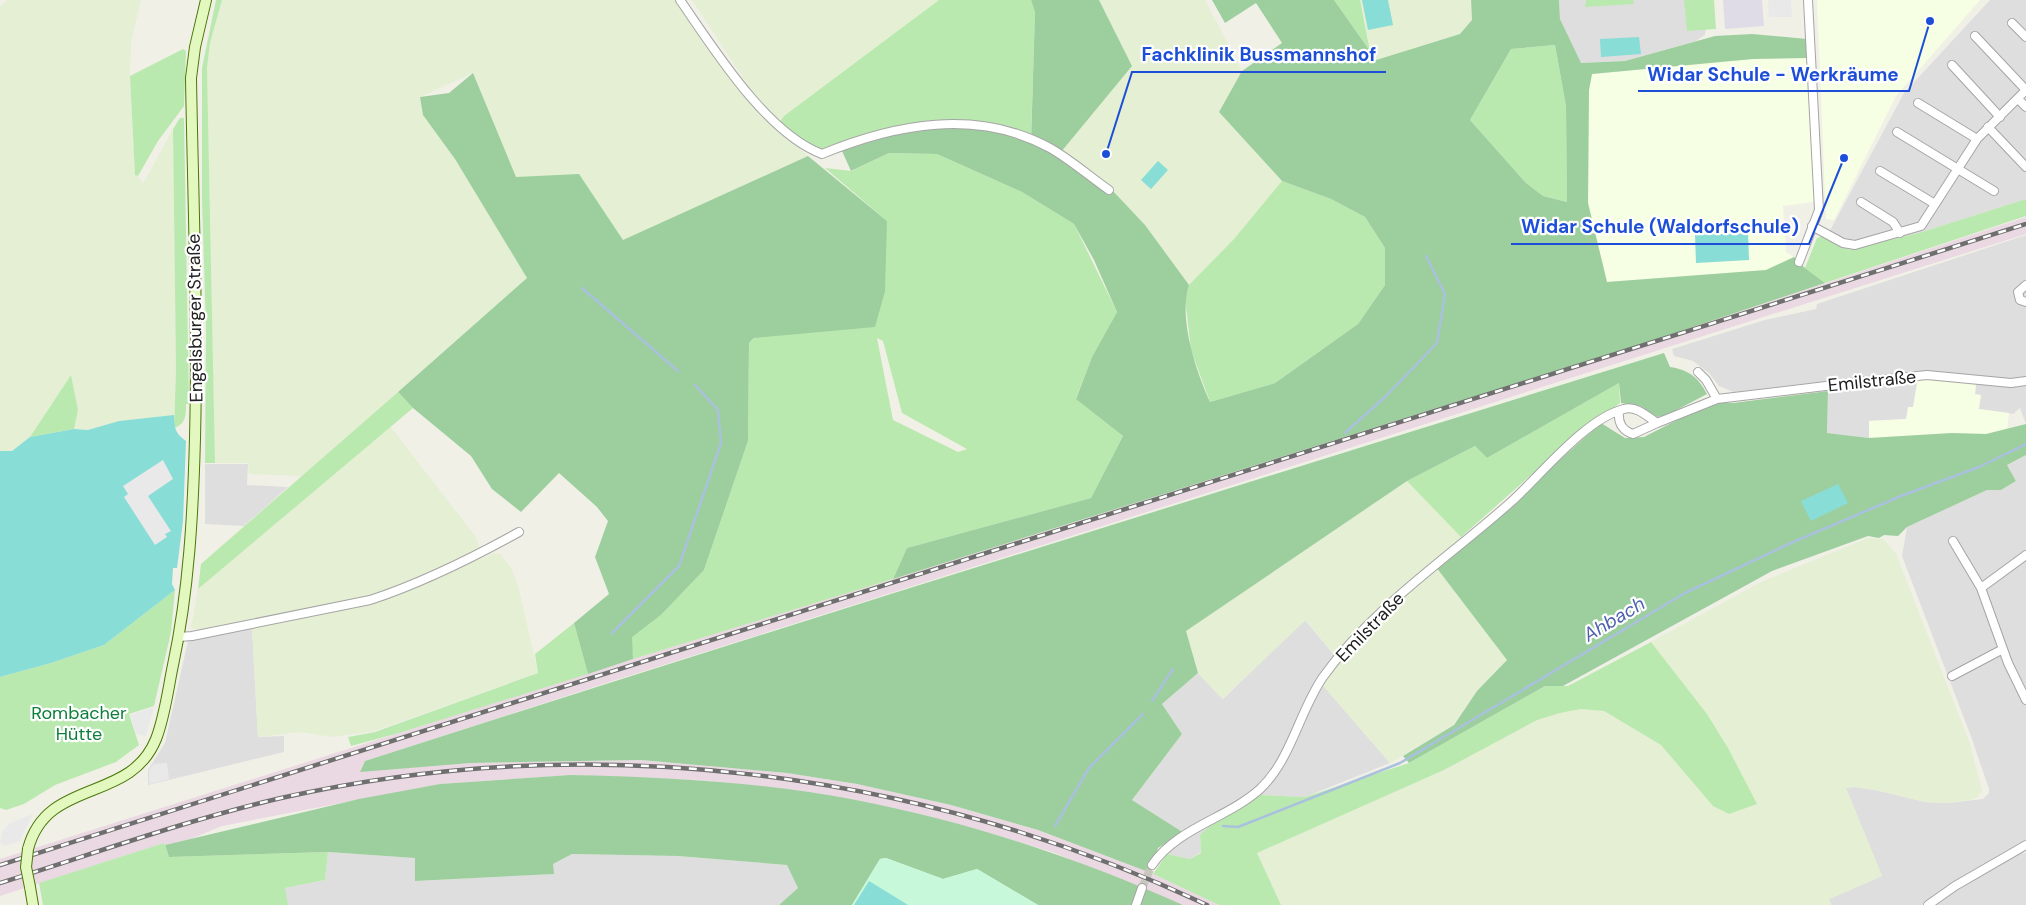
<svg xmlns="http://www.w3.org/2000/svg" width="2026" height="905" viewBox="0 0 2026 905" font-family="'DM Sans',sans-serif">
<rect width="100%" height="100%" fill="#f1f0e7"/>
<path fill="#dfdede" d="M1559,0H1711L1705,35L1696,41L1625,61L1580,63L1560,19Z
M1990,0H2026V199L1922,232L1849,250L1826,238L1904,93Z
M2026,235V377L2007,379L1914,371L1734,392L1719,386L1709,373L1693,361L1674,356L1672,349L1765,320L1816,309L1817,304Z
M1918,378L1913,407L1906,419L1869,421V438L1827,433L1828,391L1836,387Z
M1976,384L2013,387L2026,385V424L2020,408L2013,414L1979,409L1975,394Z
M2026,455V841L1973,870L1922,905H1831L1829,899L1882,876L1846,788L1854,787L1875,790L1925,802L1948,803L1983,799L1989,793V789L1972,739L1902,556L1907,527L1987,490H2001L2016,481L2007,465Z
M205,464H248L247,485L288,487L244,526L205,524Z
M1305,620L1335,656L1319,681L1390,763L1305,797L1260,795L1200,835L1201,852L1190,859L1167,854L1188,836L1132,800L1182,734L1162,704L1198,673L1223,699Z
M252,628L258,737L284,736V752L148,785V770L165,743L188,641Z
M328,852L416,858V881L553,874V864L572,854L678,856L787,865L799,888L779,905H234L285,892V888L325,880Z
M2026,853V905H1937L1975,877L2017,854Z"/>
<path fill="#ead9e2" d="M2026,217V234L619,679L365,761L360,771L471,763L641,760L787,773L857,784L951,805L1038,830L1151,873L1219,905H1183L1052,852L979,830L855,800L758,786L692,780L570,775L440,784L222,826L191,839L165,845L164,843L0,896V859L699,638L893,579L1660,338Z"/>
<path fill="#f6fee3" d="M1817,0H1980L1896,96L1834,220L1826,219Z
M1808,58L1814,202L1783,206L1786,252L1794,257L1766,270L1607,282L1588,203L1589,90L1592,74L1753,59Z
M1918,378L1976,384L1975,394L1981,395L1979,409L2009,413L2007,430L1986,434L1952,433L1869,438V421L1906,419L1908,407H1913Z"/>
<path fill="#e4efd3" d="M7,0H141L131,43L130,76L135,175L138,176L143,184L173,129L176,369L174,415L119,421L88,430L74,429L78,410L71,375L30,437L12,451H0V7Z
M222,0H677L781,130L808,156L623,240L579,175L516,178L473,73L420,97L423,115L455,159L527,278L305,473L300,476L249,474L248,463H215L207,67L210,43Z
M692,0H939L784,116L780,122L754,95Z
M1099,0H1205L1242,71L1219,112L1282,181L1234,239L1189,285L1145,225L1112,190L1061,152L1132,66Z
M1360,0H1470L1472,20L1460,34L1373,61Z
M390,426L476,537L480,550L375,596L204,631L191,628L198,589Z
M1407,481L1463,538L1433,563L1507,660L1477,691L1453,725L1390,763L1319,681L1335,656L1306,620L1222,699L1198,673L1186,631Z
M1868,538L1883,539L1896,554L1970,744L1982,791L1975,799L1948,803L1925,802L1875,790L1854,787L1846,788L1882,876L1829,899L1831,905H1281L1257,853L1444,770L1537,720L1560,713L1582,709L1604,711L1661,745L1713,806L1728,748L1707,714L1651,642L1761,582Z
M494,553L500,554L511,568L518,585L538,673L374,731L333,737L299,732L258,737L252,628L376,602Z"/>
<path fill="#bae9af" fill-rule="evenodd" d="M216,0H222L210,43L207,68L215,463H205L206,331L202,199V68Z
M939,0H1031L1035,12L1031,137C972,116 935,116 875,133C860,138 837,148 824,150C810,151 792,132 782,124L780,122L784,116Z
M1334,0H1360L1370,51Z
M1586,0H1633L1634,4L1585,7Z
M1684,0H1714L1716,29L1687,31Z
M1555,45L1566,106L1567,202L1543,196L1526,183L1470,120L1511,49Z
M183,49L186,51L184,106L158,141L138,176L135,175L130,76Z
M180,118H184L189,404H186C186,415 186,424 174,428L176,369L173,129Z
M889,153L937,154L1022,192L1074,224L1117,312L1092,357L1076,398L1123,436L1091,498L907,548L893,579L633,659L631,637L661,615L704,570L748,441L749,343L887,221L825,168L852,171ZM877,338L883,341L902,413L967,449L958,452L893,420Z
M1282,181L1331,199L1365,217L1385,248V285L1358,324L1275,383L1210,402L1191,350L1185,298L1189,285L1234,239Z
M2026,199V216L1825,283L1805,268L1817,238L1822,236L1849,250L1922,232Z
M71,375L78,410L74,429L30,437Z
M1619,383L1620,403L1555,454L1461,537L1407,481L1475,446L1487,458Z
M398,392L413,408L198,589L201,564Z
M175,590L171,632L154,706L129,714L139,745L116,762L55,785L24,804L6,810L0,808V677L51,663L104,645Z
M574,623L588,674L399,733L351,746L348,737L375,732L538,673L535,654Z
M1651,642L1707,714L1728,748L1757,804L1729,814L1713,806L1661,745L1604,711L1581,709L1560,713L1537,720L1444,770L1257,853L1281,905H1219L1153,874L1167,854L1190,859L1201,853L1200,835L1211,825L1260,795L1305,797L1409,763L1545,686H1568Z
M164,843L169,857L328,852L325,880L285,888L288,905H43L39,883Z"/>
<path fill="#9dcf9e" fill-rule="evenodd" d="M1031,0H1099L1132,66L1061,152L1112,190L1145,225L1189,285C1178,318 1196,371 1210,402L1275,383L1358,324L1385,285V248L1365,217L1331,199L1282,181L1219,112L1242,71L1282,43L1256,3L1225,23L1212,0H1334L1370,51L1373,61L1460,34L1472,20L1471,0H1559L1560,19L1581,63L1625,61L1715,36L1752,34L1807,39L1808,58L1753,59L1592,74L1589,90L1588,203L1607,282L1766,270L1794,257L1805,268L1825,283L1660,338L893,579L907,548L1091,498L1123,436L1076,399L1092,357L1117,312L1094,260L1074,224L1022,192L937,154L889,153L851,171L842,151C893,134 932,122 986,130C1001,132 1016,138 1031,143L1035,12ZM1555,45L1566,106L1567,202L1543,196L1526,183L1470,120L1511,49Z
M473,73L516,177L579,174L623,240L808,156L887,221L885,291L875,327L754,338L749,343L748,441L704,570L661,615L632,637L633,659L588,674L574,623L609,594L595,557L608,521L597,507L559,473L521,512L492,489L471,456L413,408L398,392L527,278L455,159L423,115L420,97L449,93Z
M1664,353L1670,367C1689,370 1698,377 1707,394L1667,415L1657,417L1641,406L1621,403L1619,383L1487,458L1475,446L1407,481L1186,631L1198,673L1162,704L1182,734L1132,800L1184,833L1158,848L1151,873L1038,830L951,805L857,784L787,773L641,760L471,763L360,772L365,761C797,622 1231,488 1664,353Z
M1828,391L1827,433L1869,438L1952,433L1986,434L2026,424V455L2007,465L2016,481L2001,490H1987L1907,527L1898,536L1884,535L1879,538L1868,536L1772,571L1563,686H1545L1409,763L1403,756L1454,725L1477,691L1507,660L1436,567L1468,542L1601,423L1625,438L1644,437L1712,402L1733,403Z
M570,775C666,777 762,782 856,800C969,822 1078,858 1183,905H1038L977,869L943,879L886,858L880,859L852,905H779L798,888L787,865L678,856L572,854L553,864L554,874L415,881V858L328,852L169,857L165,845L359,799L440,784Z"/>
<path fill="#c7f8da" d="M886,858L943,879L977,869L1038,905H852L880,859Z"/>
<path fill="#88ddd6" d="M1362,0H1388L1393,25L1368,30Z
M1639,37L1641,54L1601,57L1600,39Z
M1158,161L1168,170L1151,189L1141,180Z
M1748,233L1749,260L1696,263L1695,235Z
M174,415C175,431 175,432 186,441L183,521L177,568H173L172,584L175,590L104,645L51,663L0,677V451H12L30,437L74,429L88,430L119,421Z
M1838,484L1848,503L1811,521L1801,501Z
M869,881L908,905H854Z"/>
<path fill="#e9e9e9" d="M1768,0H1791L1792,17H1769Z
M163,460L173,479L148,496L171,531L165,534L167,537L155,545L124,497L128,494L123,486Z
M154,707L146,736L136,734L130,715Z
M167,763L169,779L149,784V770L154,764Z
M33,814L20,841L5,846L0,843L2,832L10,823Z"/>
<path fill="#dfdce7" d="M1723,0H1762L1764,26L1725,29Z"/>
<g fill="none" stroke-linecap="round" stroke-linejoin="round">
<path stroke="#a9c1dd" stroke-width="2.5" d="M582,288L678,371
M1345,433L1385,397L1437,343L1445,294L1426,256
M612,633L679,566L721,443L718,410L695,385
M1152,701L1173,669
M1055,826L1089,768L1143,714
M1223,826L1238,827L1400,763L1685,593L1791,543L1901,496L1979,467L2026,444"/>
<path stroke="#c7c7bf" stroke-width="8" stroke-dasharray="8 4" stroke-linecap="butt" d="M1142,888L1152,865"/>
<g stroke="#a5a5a5" stroke-width="10">
<path id="street" d="M680,0C714,49 766,133 822,154C895,124 977,108 1050,148C1071,160 1089,176 1109,190
M2012,23L2026,37
M1975,36L2026,90
M1952,65L2000,117
M2018,99L2026,107
M1918,103L1977,139
M1988,127L2026,167
M1897,132L1994,191
M1880,171L1935,204
M1861,202L1893,222L1900,233
M1812,226L1843,243L1855,245L1921,226L1977,139L2026,90
M1799,262L1819,210L1808,0
M2026,285L2018,292L2020,300L2026,302
M1698,372L1706,380L1717,399
M1619,411C1618,422 1621,430 1633,434L1657,423
M1953,541L1981,588L2008,663L2026,700
M1981,588L2026,555
M179,637L192,636L370,600C422,583 472,558 519,532
M1952,676L2003,649
M1152,865C1177,828 1228,818 1260,789C1291,760 1299,712 1323,677C1373,607 1447,559 1511,502C1540,476 1586,418 1624,409C1636,405 1648,417 1657,423L1717,399L1859,382L1927,375L2011,383L2026,381
M1136,905L1142,888
M1928,905L1955,886L2026,845"/>
</g>
<g stroke="#497708" stroke-width="12">
<path id="secondary" d="M28,849C47,777 130,804 156,739C165,716 168,689 173,665C189,590 193,514 195,438C198,318 193,198 191,78L195,47L206,0
M30,887L33,905"/>
</g>
<use href="#street" stroke="#fff" stroke-width="8"/>
<use href="#secondary" stroke="#e3f8be" stroke-width="10"/>
<g stroke="#6f6f6f" stroke-width="4.5">
<path id="rail" d="M0,865L2026,224
M0,883C93,854 186,820 281,798C592,728 919,770 1207,905"/>
</g>
<use href="#rail" stroke="#fff" stroke-width="2.5" stroke-dasharray="8" stroke-linecap="butt"/>
<g stroke="#497708" stroke-width="12" stroke-linecap="butt">
<path id="secondary-bridge" d="M28,849L26,867L30,887"/>
</g>
<use href="#secondary-bridge" stroke="#e3f8be" stroke-width="10"/>
</g>
<g text-anchor="middle" dominant-baseline="central" stroke-width="4.5" stroke-linejoin="round" paint-order="stroke">
<g font-size="18" fill="#212121" stroke="#fff">
<text transform="translate(195 318) rotate(-91)">Engelsburger Straße</text>
<text transform="translate(1872 381) rotate(-6)">Emilstraße</text>
<text transform="translate(1370 627) rotate(-46)">Emilstraße</text>
</g>
<g font-size="18" fill="#0f7e3a" stroke="#fff">
<text x="79" y="713">Rombacher<tspan x="79" dy="21">Hütte</tspan></text>
</g>
<g font-size="19" font-style="italic" fill="#4e61af" stroke="#fff">
<text transform="translate(1614 619) rotate(-31)">Ahbach</text>
</g>
</g>
<path fill="none" stroke="#1d4ed8" stroke-width="2" d="M1106 154L1132 72H1386M1930 21L1909 91H1638M1844 158L1809 244H1511"/>
<g fill="#1d4ed8" stroke="#fff" stroke-width="2">
<circle cx="1106" cy="154" r="5"/>
<circle cx="1930" cy="21" r="5"/>
<circle cx="1844" cy="158" r="5"/>
</g>
<g font-size="19" text-anchor="middle" font-weight="bold" fill="#1d4ed8" stroke="#fff" stroke-width="4.5" stroke-linejoin="round" paint-order="stroke">
<text x="1259" y="61">Fachklinik Bussmannshof</text>
<text x="1773" y="81">Widar Schule - Werkräume</text>
<text x="1660" y="233">Widar Schule (Waldorfschule)</text>
</g>
</svg>
